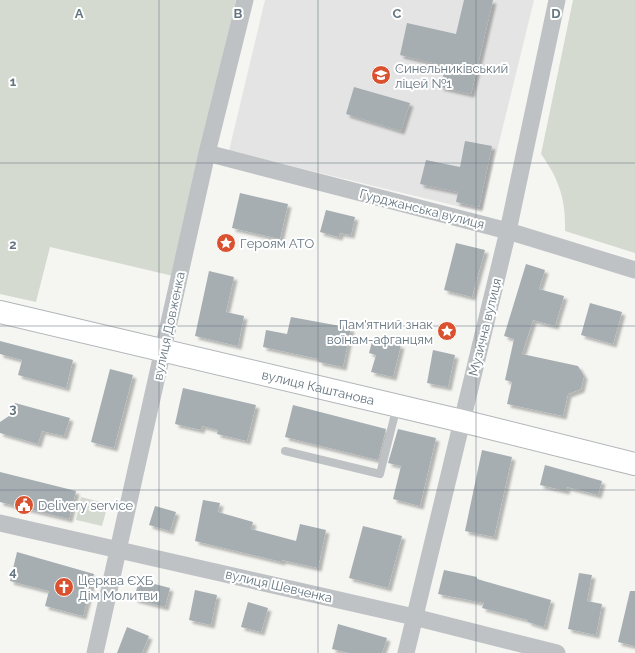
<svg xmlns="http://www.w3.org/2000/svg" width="635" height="653" viewBox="0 0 635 653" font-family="Raleway,sans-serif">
<defs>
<filter id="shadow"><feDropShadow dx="3.5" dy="3.5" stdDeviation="1" flood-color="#0004"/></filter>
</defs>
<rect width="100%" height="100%" fill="#f5f5f2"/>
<path fill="#e3e4e3" d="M265,0H534L482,212L229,151Z"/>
<path fill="#d5dad1" d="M0,0H236L173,276L50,247L36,302L0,294Z
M573,0H635V253L565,231C566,200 559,179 541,154Z
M81,497L108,504L102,526L76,520Z"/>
<path fill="#a6aeb2" filter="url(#shadow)" d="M464,0H493L471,94L440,87L446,66L400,55L407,23L456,34Z
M354,87L410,103L401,131L346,114Z
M465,141L492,146L479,207L456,202L458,192L420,184L426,160L460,167Z
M240,193L288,204L280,239L232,228Z
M326,210L355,217L351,235L340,233L339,237L320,232Z
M456,243L485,250L472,297L444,290Z
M526,264L545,270L539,289L564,296L555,326L533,320L522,354L578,366L584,376L581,389L568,394L563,416L507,404L512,382L505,380L514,339L504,336Z
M209,271L234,277L226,312L244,316L238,346L195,336Z
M590,303L622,312L613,344L581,335Z
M291,317L351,328L343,367L319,362V359L263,347L266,330L287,334Z
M373,338L401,345L393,377L371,372L376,355L369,353Z
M0,341L73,360L66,388L18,375L22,360L0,354Z
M433,350L455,355L448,387L427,383Z
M110,369L133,375L114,448L91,442Z
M183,388L256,405L247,441L217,434L218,430L202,426L201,430L175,424Z
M15,403L70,418L64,436L42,431L38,444L0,433V422L12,414Z
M293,405L386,429L378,460L285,437Z
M398,429L436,438L420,506L393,499L401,466L388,463Z
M482,450L512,457L494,537L465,531Z
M545,465L602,481L598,495L567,487L566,491L540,485Z
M0,472L76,491L69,519L0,502Z
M203,500L220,503L218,512L253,522L251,529L296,541L300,524L326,530L318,568L282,560V562L195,541Z
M155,506L176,512L170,531L149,525Z
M363,526L402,536L388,588L349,578Z
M17,552L94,574L83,616L45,606L49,591L10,581Z
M444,570L477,577V579L551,600L544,627L528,622V620L482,608L484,603L438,594Z
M579,573L592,575L587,601L602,604L596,635L568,629Z
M139,580L170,588L165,607L134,599Z
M195,590L217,595L211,625L189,620Z
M630,591H635V646L618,642Z
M248,602L268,608L261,632L241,627Z
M338,624L387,638L382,653H349L332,649Z
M127,627L149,636L142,653H117Z"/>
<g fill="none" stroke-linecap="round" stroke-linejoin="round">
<g stroke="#b1b6ba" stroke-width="24">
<g id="secondary">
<path id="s1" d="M0,312L462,421L635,464"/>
</g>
</g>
<path stroke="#bec2c5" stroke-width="8" d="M285,451L380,474L397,406"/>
<path stroke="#bec2c5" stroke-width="17" d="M207,153L508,231L635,270
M0,523L414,617L557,653
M95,653L207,153L245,0
M406,653L508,231L557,0"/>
<use href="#secondary" stroke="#fff" stroke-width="22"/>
</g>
<path fill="none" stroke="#667681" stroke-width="1" stroke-opacity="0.55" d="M159,0V653M318,0V653M476,0V653M0,163H635M0,326H635M0,490H635"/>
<defs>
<g id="school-disc" transform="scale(1)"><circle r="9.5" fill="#d9512e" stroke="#fff"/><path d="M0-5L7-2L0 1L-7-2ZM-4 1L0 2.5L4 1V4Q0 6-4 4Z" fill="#fff"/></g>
<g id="sight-disc" transform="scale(1)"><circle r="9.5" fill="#d9512e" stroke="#fff"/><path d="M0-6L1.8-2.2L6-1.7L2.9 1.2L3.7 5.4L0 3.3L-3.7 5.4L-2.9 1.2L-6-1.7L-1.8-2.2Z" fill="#fff"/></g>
<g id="civic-disc" transform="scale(1)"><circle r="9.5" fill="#d9512e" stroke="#fff"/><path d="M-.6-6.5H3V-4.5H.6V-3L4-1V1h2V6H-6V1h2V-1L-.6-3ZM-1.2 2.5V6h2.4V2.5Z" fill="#fff"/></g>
<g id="church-disc" transform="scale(1)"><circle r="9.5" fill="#d9512e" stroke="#fff"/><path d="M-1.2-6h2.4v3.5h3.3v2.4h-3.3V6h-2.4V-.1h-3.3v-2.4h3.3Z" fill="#fff"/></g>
</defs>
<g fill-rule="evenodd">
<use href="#school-disc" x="381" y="75"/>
<use href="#sight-disc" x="226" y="243"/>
<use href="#sight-disc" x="447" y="331"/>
<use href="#civic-disc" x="24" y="505"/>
<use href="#church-disc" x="64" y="587"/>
</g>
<g text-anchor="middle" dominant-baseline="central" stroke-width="4" stroke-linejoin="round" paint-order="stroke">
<g font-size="13" fill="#667681" stroke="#fff" text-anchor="start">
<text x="395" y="68">Синельниківський<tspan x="395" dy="15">ліцей №1</tspan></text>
<text x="240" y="243">Героям АТО</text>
<text x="433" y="324" text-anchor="end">Пам'ятний знак<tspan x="433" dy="15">воїнам-афганцям</tspan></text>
<text x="38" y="505">Delivery service</text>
<text x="78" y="580">Церква ЄХБ<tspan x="78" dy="15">Дім Молитви</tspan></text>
</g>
<g font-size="13" fill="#667681" stroke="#fff">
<text transform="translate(422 209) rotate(14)">Гурджанська вулиця</text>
<text transform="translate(169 326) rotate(-78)">вулиця Довженка</text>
<text transform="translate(485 327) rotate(-76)">Музична вулиця</text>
<text stroke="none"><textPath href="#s1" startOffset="327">вулиця Каштанова</textPath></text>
<text transform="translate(279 586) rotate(13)">вулиця Шевченка</text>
</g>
</g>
<g font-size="13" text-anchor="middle" font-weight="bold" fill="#667681" stroke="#fff" stroke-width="4" stroke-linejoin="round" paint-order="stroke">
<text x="79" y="18">A</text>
<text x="238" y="18">B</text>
<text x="397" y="18">C</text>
<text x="556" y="18">D</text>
<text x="13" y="86">1</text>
<text x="13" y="249">2</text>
<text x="13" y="413">3</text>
<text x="13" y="576">4</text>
</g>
</svg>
